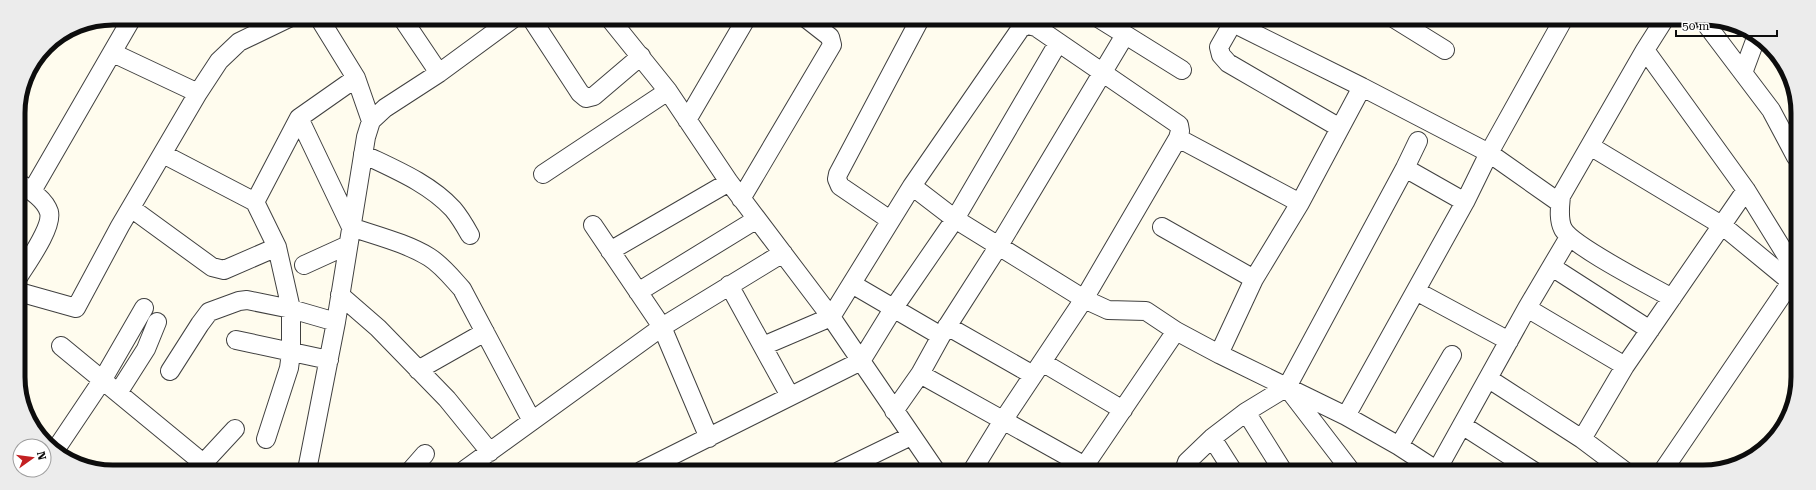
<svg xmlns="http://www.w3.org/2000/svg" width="1816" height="490" viewBox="0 0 1816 490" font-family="'Roboto Serif',serif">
<rect width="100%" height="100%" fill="#fffcee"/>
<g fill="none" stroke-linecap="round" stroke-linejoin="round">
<g stroke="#404040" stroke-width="20">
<path id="minor" d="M319,18L356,78L371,121
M402,18L439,73
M531,18L580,93L586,98L594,96L641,56
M610,19L668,91L729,182L831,317L936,471
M1100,19L1182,70
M1235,19L1219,47L1221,55L1228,63L1340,128
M1395,19L1445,50
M1664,20L1645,50L1746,190L1796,271
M1703,20L1771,110L1796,157
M1233,23L1362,87
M1645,50L1561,196C1560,207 1558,219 1563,229C1572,246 1651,286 1672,298
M113,53L198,93
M1743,73L1756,38
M299,118L351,227C377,236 406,243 429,257C442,265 452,278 462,289L532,421
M687,120L746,19
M1178,138L1300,203
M1590,146L1723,226L1791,282
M163,154L255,202L277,247L291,309V353L289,368L266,439
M363,154C394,169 429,183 453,209C459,216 465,226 470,235
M1405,168L1465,202
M543,174L668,91
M19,183C30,190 45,199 49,212C53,227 27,263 19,276
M912,186L955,219L1084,299L1108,310L1146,311L1176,331L1219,354L1346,416L1399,446L1439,472
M32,191L132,18
M741,199L832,45L830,37L807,19
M255,202L299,118L356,78
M131,208L212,267L224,270L277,247
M890,220L840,186L837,179L838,174L920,19
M593,225L662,327L709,438
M1162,227L1254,279
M610,251L729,182
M304,265L348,245
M1552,267L1650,330
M852,284L941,336
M729,285L790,396
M1416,291L1509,341
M19,292L76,308L120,226L198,93L219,61L239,42L289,18
M638,292L757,219
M340,295L378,328L447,399L490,452
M1527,308L1625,366
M947,326L1033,375
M236,340L329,360
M61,346L203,463
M763,346L831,317L912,186L1021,28L1028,25L1036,27L1179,125L1180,131L1178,138L1084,299L1002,422L972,471
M1219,354L1254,279L1300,203L1362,87L1489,153L1560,203
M1042,362L1123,410
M418,370L485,332
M170,371L200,324L209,312L239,301L247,300L291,309L336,322
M920,374L1085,466
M1489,379L1582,439L1626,472
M1289,390L1351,471
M118,393L146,349L157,322
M894,411L920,374L941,336L998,247L1125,35
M1246,412L1283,471
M1346,416L1465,202L1489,153L1563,20
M1462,425L1535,472
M1212,438L1233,471
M1582,439L1625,366L1746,190
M1399,446L1452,355
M56,449L103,379L144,308
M197,470L235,429
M307,470L336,322L366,137L371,121L385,108L439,73L514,18
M411,470L425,454
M1437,470L1527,308L1569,237
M463,471L662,327L783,253
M641,471L861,361L893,309L955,219L1058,43
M839,471L911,436
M1081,471L1176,331
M1184,471L1187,462L1212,438L1246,412L1287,387L1405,168L1418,141
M1662,472L1791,282L1796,272"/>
</g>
<use href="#minor" stroke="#fff" stroke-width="18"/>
</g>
<path d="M0 0H1816V490H0ZM113 25H1703A88 88 0 0 1 1791 113V377A88 88 0 0 1 1703 465H113A88 88 0 0 1 25 377V113A88 88 0 0 1 113 25Z" fill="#ececec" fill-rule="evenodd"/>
<path fill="none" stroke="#0d0d0d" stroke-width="5" d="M113 25H1703A88 88 0 0 1 1791 113V377A88 88 0 0 1 1703 465H113A88 88 0 0 1 25 377V113A88 88 0 0 1 113 25Z"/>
<g transform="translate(32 458) rotate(76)"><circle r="19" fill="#ffffff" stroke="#9e9e9e"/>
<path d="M0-3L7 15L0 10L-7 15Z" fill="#c32022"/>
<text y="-6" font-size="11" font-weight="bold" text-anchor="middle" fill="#0d0d0d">N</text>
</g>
<path d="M1676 30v6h101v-6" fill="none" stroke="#0d0d0d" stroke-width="2"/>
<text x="1682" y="30" font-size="12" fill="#0d0d0d" stroke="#ffffff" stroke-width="3" paint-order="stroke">50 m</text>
</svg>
